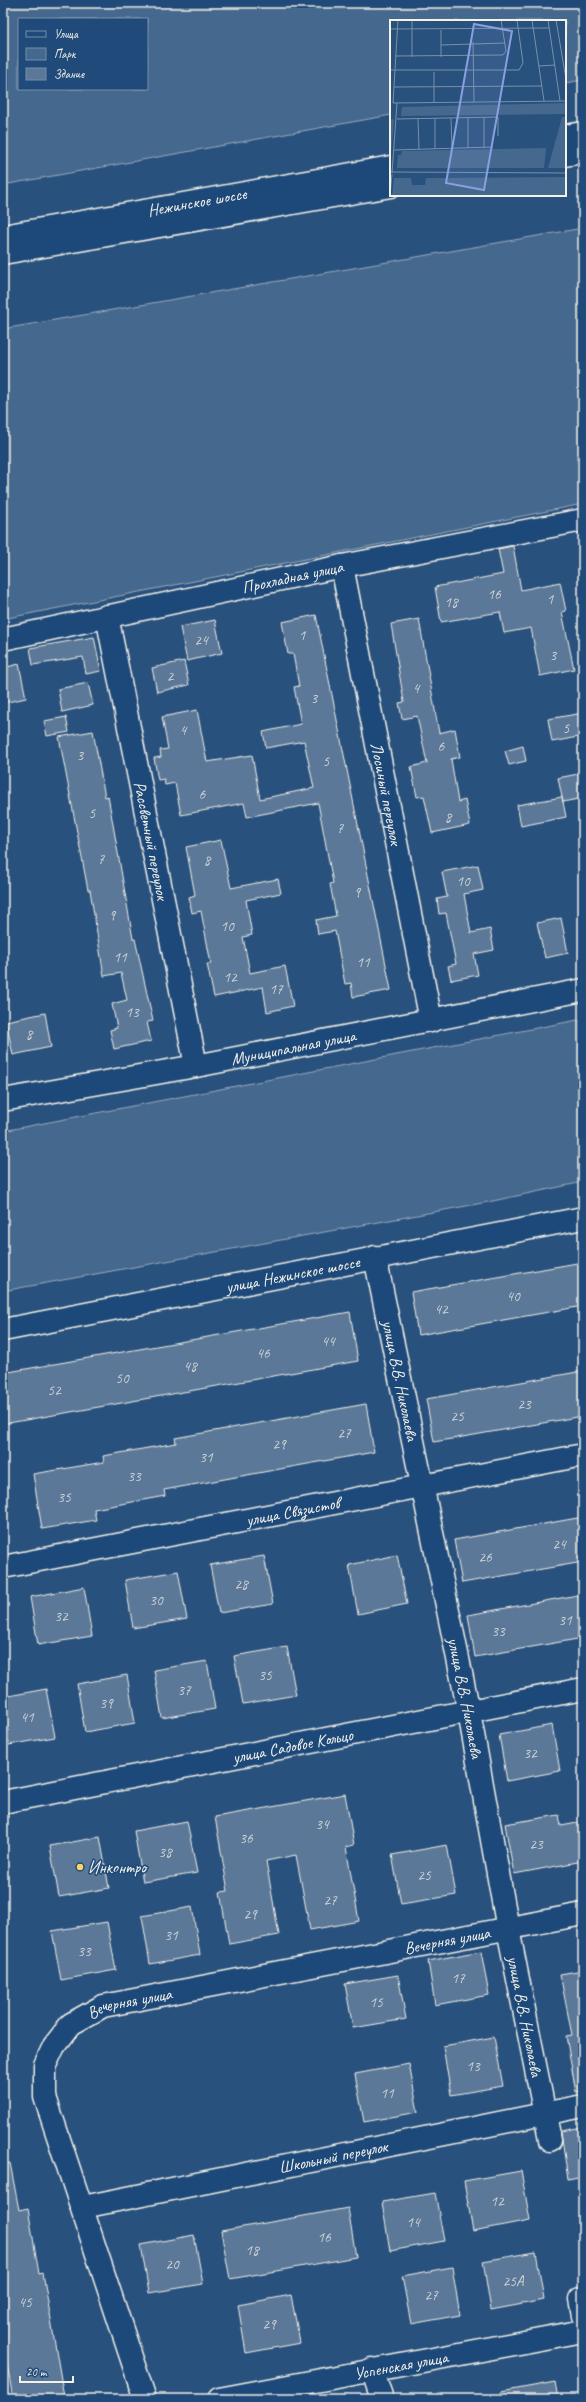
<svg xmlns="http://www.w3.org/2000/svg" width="586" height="2402" viewBox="0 0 586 2402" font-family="Caveat,sans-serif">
<rect width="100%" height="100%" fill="#28517e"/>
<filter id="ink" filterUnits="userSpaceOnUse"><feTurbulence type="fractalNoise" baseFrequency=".025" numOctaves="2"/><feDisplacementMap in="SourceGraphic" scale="8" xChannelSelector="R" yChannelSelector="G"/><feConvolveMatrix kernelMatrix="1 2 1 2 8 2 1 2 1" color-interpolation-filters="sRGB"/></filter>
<g filter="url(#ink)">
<path fill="#45688e" stroke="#9cacbb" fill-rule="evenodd" d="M3,3H583V80L565,83V21H391V115L3,185ZM19,19H147V89H19Z
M583,228V504L3,619V329Z
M583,1019V1182L488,1202L3,1291V1131Z"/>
<path fill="#5b7899" stroke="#f4f1e8" d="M513,546L521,590L560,582L566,611L562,612L574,669L540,676L531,628L504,633L500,612L441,622L435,587L503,574L498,549Z
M316,615L391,990L353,997L351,983L345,984L335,931L318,934L316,920L336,916L330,884L333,883L318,803L247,817L244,803L181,815L175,783L165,785L164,779L158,780L154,758L161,757L160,750L168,749L162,717L197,710L207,762L252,755L260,799L314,788L304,741L266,748L263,732L301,724L294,687L299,686L293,654H288L282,622Z
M419,619L439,733L455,729L460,757L451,759L458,802L465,800L470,825L432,833L424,796L417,797L411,767L427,763L417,716L402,719L399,703L404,702L391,624Z
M215,620L222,653L187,661L180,627Z
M94,637L101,671L86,674L83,657L33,665L30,648Z
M184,661L189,685L157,692L152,668Z
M19,664L26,698L3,703V668Z
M88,683L93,705L62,712L58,689Z
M583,713V736L552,742L548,719Z
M66,717L69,732L47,736L44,721Z
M93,731L105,797L108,796L133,939H135L153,1021L147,1022L151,1041L114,1049L110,1030L117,1028L112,1004L127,1000L121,973L104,976L90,890H88L59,737Z
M523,746L526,761L509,765L505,751Z
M583,773V798L563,802L558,778Z
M562,797L566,817L521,826L517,805Z
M221,840L231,888L278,879L281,893L246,900L252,935L243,937L250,973L285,966L293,1006L267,1012L263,987L214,997L207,964H211L201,911L192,913L189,897L195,895L186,847Z
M478,865L483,890L464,894L471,933L490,929L494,950L474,954L478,975L451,980L448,966L456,964L446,913L439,914L437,899L447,897L442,872Z
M561,918L568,953L545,958L537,923Z
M45,1013L51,1047L13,1055L6,1021Z
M583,1262V1306L418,1335L411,1292Z
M350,1312L358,1361L3,1424V1373Z
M583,1371V1416L434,1442L426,1399Z
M366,1404L374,1452L164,1490L165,1496L94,1509L96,1520L42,1529L33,1474L104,1462L103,1456L176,1443L175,1438Z
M583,1517V1562L462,1583L454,1540Z
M397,1555L407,1604L358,1614L349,1565Z
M264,1556L273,1604L219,1613L210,1565Z
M178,1571L187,1619L133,1628L125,1580Z
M84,1587L92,1636L38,1645L30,1597Z
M583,1594V1638L475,1657L468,1615Z
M287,1647L296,1695L243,1704L234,1656Z
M207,1661L215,1709L162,1718L154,1670Z
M127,1675L135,1723L85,1732L77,1684Z
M46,1689L55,1737L3,1746V1697Z
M552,1725L560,1771L507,1781L499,1735Z
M345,1794L354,1845L346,1847L359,1921L310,1930L296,1855L266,1861L279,1935L229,1944L220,1892L228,1891L215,1817Z
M559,1815L561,1826L583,1822V1861L514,1874L505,1824Z
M187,1821L197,1873L143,1882L134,1831Z
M100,1837L109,1888L59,1897L50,1846Z
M447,1845L456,1895L401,1904L392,1855Z
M192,1907L200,1955L150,1964L142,1916Z
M107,1922L116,1970L61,1980L52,1931Z
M481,1951L489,1995L435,2005L428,1961Z
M583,1970V2091L576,2092L566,2036L572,2035L560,1974Z
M398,1975L406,2019L353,2028L345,1984Z
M494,2037L503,2086L451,2095L443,2046Z
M409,2064L418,2112L364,2122L355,2074Z
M583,2127V2177L568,2180L561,2131Z
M10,2163L19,2210L28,2208L39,2274L43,2273L64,2397L13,2399L3,2340V2164Z
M521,2171L530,2220L473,2231L464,2181Z
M435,2193L444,2241L390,2251L382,2202Z
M348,2208L356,2257L230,2279L221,2231Z
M194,2235L203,2284L149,2293L141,2245Z
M536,2252L544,2300L491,2310L483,2261Z
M452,2267L460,2315L411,2324L402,2276Z
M291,2295L300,2343L246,2353L238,2305Z
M555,2382L558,2399H502L501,2392Z"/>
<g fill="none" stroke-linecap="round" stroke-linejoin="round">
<g stroke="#f4f1e8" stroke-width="25">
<g id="minor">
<path id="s1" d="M342,566L431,1021"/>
<path id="s2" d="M107,616L196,1066"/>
<path id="s3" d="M3,639L342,566L583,520"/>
<path id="s4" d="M3,1100L196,1066L583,990"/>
<path id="s5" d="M375,1257L469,1712L508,1929L550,2140"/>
<path id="s6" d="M3,1567L583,1455"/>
<path id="s7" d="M3,1802L583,1689"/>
<path id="s8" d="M83,2207L583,2106"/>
<path d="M580,2299L583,2315"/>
<path d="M372,2369L382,2399"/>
<path id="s9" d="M145,2399L45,2097V2065L54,2046L71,2024L103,2006L583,1914"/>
<path id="s10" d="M219,2399L583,2331"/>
</g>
</g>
<g stroke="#f4f1e8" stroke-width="25">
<g id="major">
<path d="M565,136L583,133"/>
<path d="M565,155L583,152"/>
<path id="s11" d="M3,236L391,167"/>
<path d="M3,253L391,186"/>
<path id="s12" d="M3,1330L583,1218"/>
</g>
</g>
<use href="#minor" stroke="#1f4a7a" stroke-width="22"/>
<use href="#major" stroke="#1f4a7a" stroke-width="22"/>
</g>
</g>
<circle fill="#ffd166" stroke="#1f4a7a" stroke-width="1.5" cx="80" cy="1867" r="4"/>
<g text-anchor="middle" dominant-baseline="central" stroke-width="3" stroke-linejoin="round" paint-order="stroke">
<g font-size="15" fill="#ced3d4">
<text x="494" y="594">16</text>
<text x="550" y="599">1</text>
<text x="451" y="602">18</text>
<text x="302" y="635">1</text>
<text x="201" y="640">24</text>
<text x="553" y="655">3</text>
<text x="170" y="676">2</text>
<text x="416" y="688">4</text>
<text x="314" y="698">3</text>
<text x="566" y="728">5</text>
<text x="183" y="730">4</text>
<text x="441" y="746">6</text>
<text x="80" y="755">3</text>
<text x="326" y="761">5</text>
<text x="202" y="794">6</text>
<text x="92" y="813">5</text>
<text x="448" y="817">8</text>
<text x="340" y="828">7</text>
<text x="101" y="859">7</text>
<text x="207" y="860">8</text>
<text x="463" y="881">10</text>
<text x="357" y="892">9</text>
<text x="112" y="915">9</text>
<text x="227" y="926">10</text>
<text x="120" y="957">11</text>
<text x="363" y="962">11</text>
<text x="230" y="977">12</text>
<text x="276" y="989">17</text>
<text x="132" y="1012">13</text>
<text x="29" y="1034">8</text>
<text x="513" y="1296">40</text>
<text x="441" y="1309">42</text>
<text x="328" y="1341">44</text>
<text x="263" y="1353">46</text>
<text x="190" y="1366">48</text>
<text x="122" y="1378">50</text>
<text x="54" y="1390">52</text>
<text x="524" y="1404">23</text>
<text x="457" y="1416">25</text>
<text x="344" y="1433">27</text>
<text x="279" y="1444">29</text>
<text x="206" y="1457">31</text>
<text x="134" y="1476">33</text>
<text x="64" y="1497">35</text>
<text x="559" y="1544">24</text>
<text x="485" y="1557">26</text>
<text x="241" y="1584">28</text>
<text x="156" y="1600">30</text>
<text x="61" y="1616">32</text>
<text x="565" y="1620">31</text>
<text x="498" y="1631">33</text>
<text x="265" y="1675">35</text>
<text x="184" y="1690">37</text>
<text x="106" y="1703">39</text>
<text x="27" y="1717">41</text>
<text x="530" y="1753">32</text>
<text x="322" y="1824">34</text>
<text x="246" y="1838">36</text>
<text x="536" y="1844">23</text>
<text x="165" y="1852">38</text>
<text x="424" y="1875">25</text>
<text x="330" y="1900">27</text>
<text x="250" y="1914">29</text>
<text x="171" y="1935">31</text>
<text x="84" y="1951">33</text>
<text x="458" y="1978">17</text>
<text x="376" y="2002">15</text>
<text x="473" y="2066">13</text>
<text x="387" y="2093">11</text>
<text x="497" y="2201">12</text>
<text x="413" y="2222">14</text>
<text x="324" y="2237">16</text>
<text x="252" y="2250">18</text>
<text x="172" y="2264">20</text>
<text x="513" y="2281">25А</text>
<text x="431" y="2295">27</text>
<text x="25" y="2302">45</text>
<text x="269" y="2324">29</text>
</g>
<g font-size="17" fill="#f4f1e8" stroke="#1f4a7a">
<text stroke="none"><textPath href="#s11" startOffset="197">Нежинское шоссе</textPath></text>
<text stroke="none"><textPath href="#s3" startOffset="296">Прохладная улица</textPath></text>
<text stroke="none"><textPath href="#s1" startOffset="232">Лосиный переулок</textPath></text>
<text stroke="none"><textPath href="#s2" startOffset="229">Рассветный переулок</textPath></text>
<text stroke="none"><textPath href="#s4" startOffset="295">Муниципальная улица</textPath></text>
<text stroke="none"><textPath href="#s12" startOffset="295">улица Нежинское шоссе</textPath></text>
<text stroke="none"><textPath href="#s5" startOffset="126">улица В.В. Николаева</textPath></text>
<text stroke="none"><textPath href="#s6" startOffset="295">улица Связистов</textPath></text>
<text stroke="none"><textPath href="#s5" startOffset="450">улица В.В. Николаева</textPath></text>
<text stroke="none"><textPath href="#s7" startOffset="295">улица Садовое Кольцо</textPath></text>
<text stroke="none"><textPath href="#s9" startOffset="786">Вечерняя улица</textPath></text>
<text stroke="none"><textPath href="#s9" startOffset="462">Вечерняя улица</textPath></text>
<text stroke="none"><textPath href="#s5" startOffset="774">улица В.В. Николаева</textPath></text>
<text stroke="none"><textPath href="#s8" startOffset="255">Школьный переулок</textPath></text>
<text stroke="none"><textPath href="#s10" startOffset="185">Успенская улица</textPath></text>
</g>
<g font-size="17" fill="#f4f1e8" stroke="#1f4a7a" text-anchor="start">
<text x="88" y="1867">Инконтро</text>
</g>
</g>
<g transform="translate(390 20)">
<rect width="176" height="176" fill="#28517e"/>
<path d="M176,83V94L11,96L12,87ZM172,97H176V148H158ZM2,99L4,100L0,145V102ZM156,128L154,148H7L8,135H11L12,131ZM176,157V176H2L4,158H21L22,165H35L36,158Z" fill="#45688e"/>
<path fill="none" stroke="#7a91a8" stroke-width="1" d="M8,0L3,83L176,81M142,0L154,81M158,0L170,81M166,0L176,59M0,9L159,8M51,10V37M83,22L84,82M51,25L115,23M6,36L113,35L116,31L111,0M22,37V0M149,46L165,45M0,50H129L133,43L127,0M44,52V83M4,67L152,66M78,97V128M94,97V128M45,98V129M61,98L62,129M7,99L108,97V116M28,99L29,129M4,130L103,127M0,152L176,153M2,153L7,83M0,176L2,154"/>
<path fill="#88a0e0" fill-opacity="0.15" stroke="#88a0e0" stroke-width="2" d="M84,4L122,11L94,170L56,163Z"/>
<rect width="176" height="176" fill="none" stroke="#f4f1e8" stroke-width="2"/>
</g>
<rect width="586" height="2402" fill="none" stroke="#1f4a7a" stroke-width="16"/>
<rect x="8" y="8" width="570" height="2386" fill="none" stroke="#f4f1e8" stroke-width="1.5" filter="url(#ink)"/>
<rect x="18" y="18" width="130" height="72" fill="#1f4a7a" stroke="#748da6"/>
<rect x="26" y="31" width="20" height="6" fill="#1f4a7a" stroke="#748da6"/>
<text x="54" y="38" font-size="12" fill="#f4f1e8">Улица</text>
<rect x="26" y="48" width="20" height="12" fill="#45688e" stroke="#748da6"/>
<text x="54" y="58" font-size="12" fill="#f4f1e8">Парк</text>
<rect x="26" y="68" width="20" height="12" fill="#5b7899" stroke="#748da6"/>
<text x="54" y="78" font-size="12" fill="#f4f1e8">Здание</text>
<path d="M20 2376v6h53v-6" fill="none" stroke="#f4f1e8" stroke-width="2"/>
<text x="26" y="2376" font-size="12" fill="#f4f1e8" stroke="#1f4a7a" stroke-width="3" paint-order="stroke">20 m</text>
</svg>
